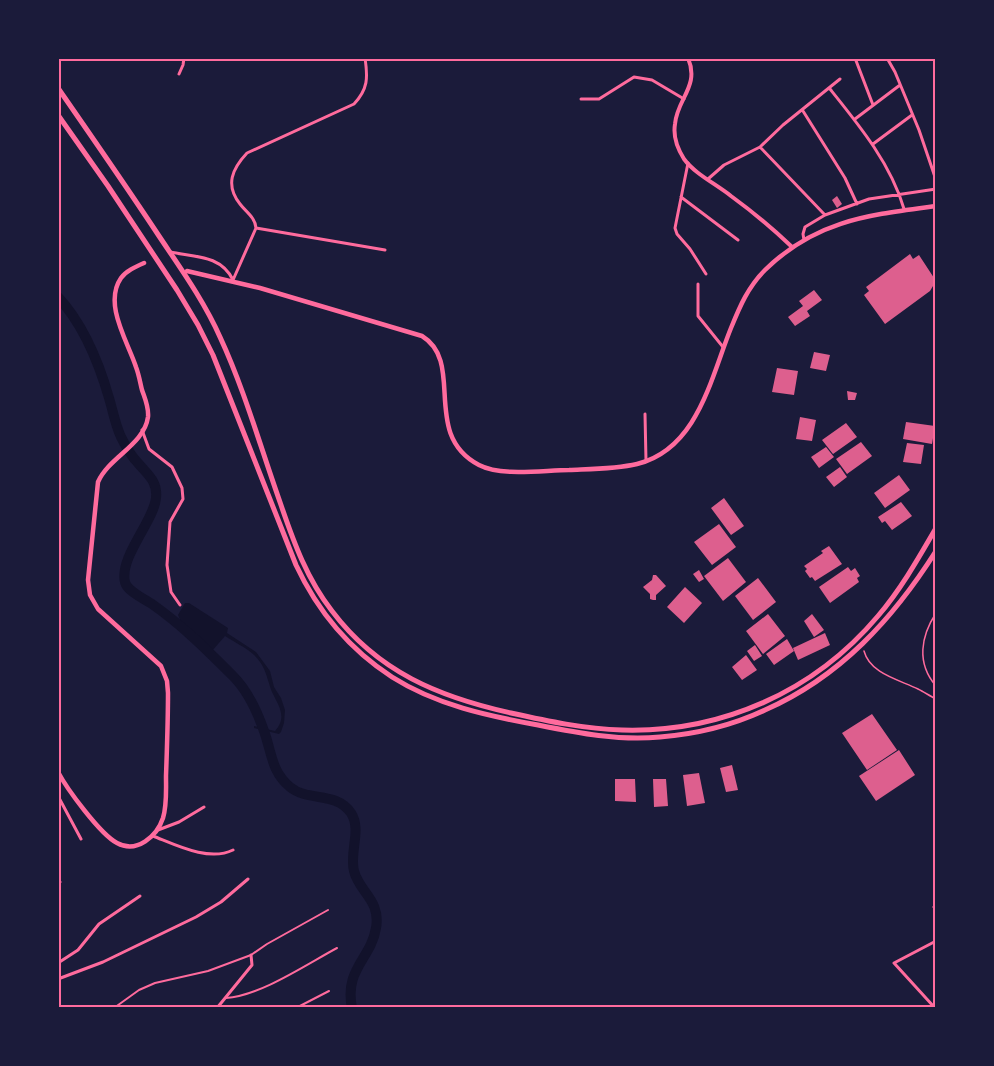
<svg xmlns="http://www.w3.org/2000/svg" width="994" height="1066" viewBox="0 0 994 1066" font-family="'Open Sans',sans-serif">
<rect width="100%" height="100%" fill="#1b1b3a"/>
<path fill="#12122b" d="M185,603H189L228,628L227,633L256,652L270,671L274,687L281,698L285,710L284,723L281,732L279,734L254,728V726L275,731C288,717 278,705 272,692C266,676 266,666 253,654C245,647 234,642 225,636L212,651L183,626L178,615Z"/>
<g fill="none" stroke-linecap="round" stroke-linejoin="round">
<path stroke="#12122b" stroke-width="10" d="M58,297C84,325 99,363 109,398C113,411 115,424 121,437C125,445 131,456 138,463C147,474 158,481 156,498C154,521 119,557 125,582C127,591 144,599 152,604C182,625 208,651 233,676C248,691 257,711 264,731C272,753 271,771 290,787C308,802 336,791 351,813C362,830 349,852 354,871C359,892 381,900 376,928C371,959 344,969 352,1008"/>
</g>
<path fill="#dd5f8e" d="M837,196L842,204L837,208L832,200Z
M910,254L913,259L919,255L936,281L930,291L885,324L864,295L869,291L866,287Z
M814,290L822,300L807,311L810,316L795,326L788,317L803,306L799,301Z
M814,352L830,355L826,371L810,368Z
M777,368L798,371L794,395L772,392Z
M847,391L857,393L855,400H848Z
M800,417L816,420L812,441L796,439Z
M906,422L935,426L932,444L903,439Z
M846,423L857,437L833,454L822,440Z
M861,442L872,456L847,474L836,459Z
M907,443L924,445L921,464L903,462Z
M826,447L834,457L819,468L811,457Z
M840,467L847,477L834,487L826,477Z
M899,475L910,490L885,508L874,493Z
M724,498L744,526L731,535L711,508Z
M901,502L912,516L892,530L885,521L882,523L878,517Z
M719,524L736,547L712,565L694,542Z
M829,546L842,564L815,581L812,577L810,578L805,571L807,569L804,566L823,553L821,551Z
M728,558L746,582L723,601L704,576Z
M848,567L851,571L855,568L860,576L857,578L859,582L830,603L819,587Z
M699,570L704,579L699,582L693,574Z
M653,575H656L666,586L656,595V600H653L650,599V594L643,587L652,580Z
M758,578L776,602L753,620L735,596Z
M685,587L702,603L684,623L667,607Z
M768,614L785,636L763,654L746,631Z
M812,614L824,630L814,637L804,621Z
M825,633L830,645L798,660L793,648Z
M787,639L794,651L774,665L766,654Z
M755,645L762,656L754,661L747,651Z
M746,655L757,670L742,680L732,667Z
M872,714L897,750L867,770L842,733Z
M899,750L915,775L876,801L859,776Z
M732,765L738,790L726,792L720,768Z
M699,773L705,803L687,806L683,775Z
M615,779H635L636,802L615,801Z
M653,779H666L668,806L654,807Z"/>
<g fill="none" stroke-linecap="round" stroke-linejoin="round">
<path stroke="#ff6b9d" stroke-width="1.5" d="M936,613C921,636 916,663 936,686
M864,651C870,674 900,680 918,689C924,692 930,696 936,699"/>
<path stroke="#ff6b9d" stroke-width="2" d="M226,998C260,996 307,964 337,948
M114,1008L139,990L155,983L208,971L251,955L267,944L328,910
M296,1008L329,991"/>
<path stroke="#ff6b9d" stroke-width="3" d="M855,58L873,105
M887,58L895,72L919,130L936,180
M179,74L183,65L184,58
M830,89C859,125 891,164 904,209
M581,99H599L634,77L652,80L684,99
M803,111L845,178L857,204
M855,119L900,85
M873,144L912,115
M760,147L825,215
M688,163L675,228L677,234L690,249L706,274
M708,179L724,165L760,147L783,125L840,79
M681,197L738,240
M256,228L385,250
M804,240L803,234L805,227L825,215L869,199L936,189
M170,252C195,257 221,255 233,280
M233,280L256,228C255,217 246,212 240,204C225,185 232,169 247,153L354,104C368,89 368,78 365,58
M698,284V316L723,347
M645,414L646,461
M142,430L149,449L172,467L182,488L183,499L170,522L167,565L171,592L180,605
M58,796L81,839
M158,830L179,822L204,807
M153,836C176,845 209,862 233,850
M58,884L60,882
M934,907L936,906
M58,963L78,950L99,924L140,896
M58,979L103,962L196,917L221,902L248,879
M217,1008L252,965L251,955
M935,1008L894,963L936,941"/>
<path stroke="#ff6b9d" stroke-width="4" d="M688,58C700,86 677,99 675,124C673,136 677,148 684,159C695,174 716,184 731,196C753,212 772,228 791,246"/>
<path stroke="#ff6b9d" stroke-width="4.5" d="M187,271L260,288L422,336C466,363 420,434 479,465C502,477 544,470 569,470C591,469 616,469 637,464C698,449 711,377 731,328C740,306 748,287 765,270C816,220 869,215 936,206
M58,772C67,789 100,834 117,843C137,854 157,836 163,818C167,805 166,790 166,776C167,748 168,720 168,693L167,681L161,666L98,609L90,595L88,580L98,482C109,457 144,445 148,417C149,407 145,399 142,390C140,382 139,375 136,367C128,342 103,304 121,278C126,271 135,267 144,263"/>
<path stroke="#ff6b9d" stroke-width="5" d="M58,88C92,137 126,186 159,236C181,269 204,301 220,337C245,391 261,449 281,505C294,543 307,579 332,611C378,672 439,697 511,713C547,721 585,729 622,730C721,733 814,692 878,616C901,589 918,559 936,528
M58,115L108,186L177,290L198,325L213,355L296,565C318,612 349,649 392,677C436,705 488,716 538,725C578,733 619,741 660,737C696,734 733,725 765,710C840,677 893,619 936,551"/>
</g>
<rect width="994" height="1066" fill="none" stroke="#1b1b3a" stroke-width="120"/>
<rect x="60" y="60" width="874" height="946" fill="none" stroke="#ff6b9d" stroke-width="2"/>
</svg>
